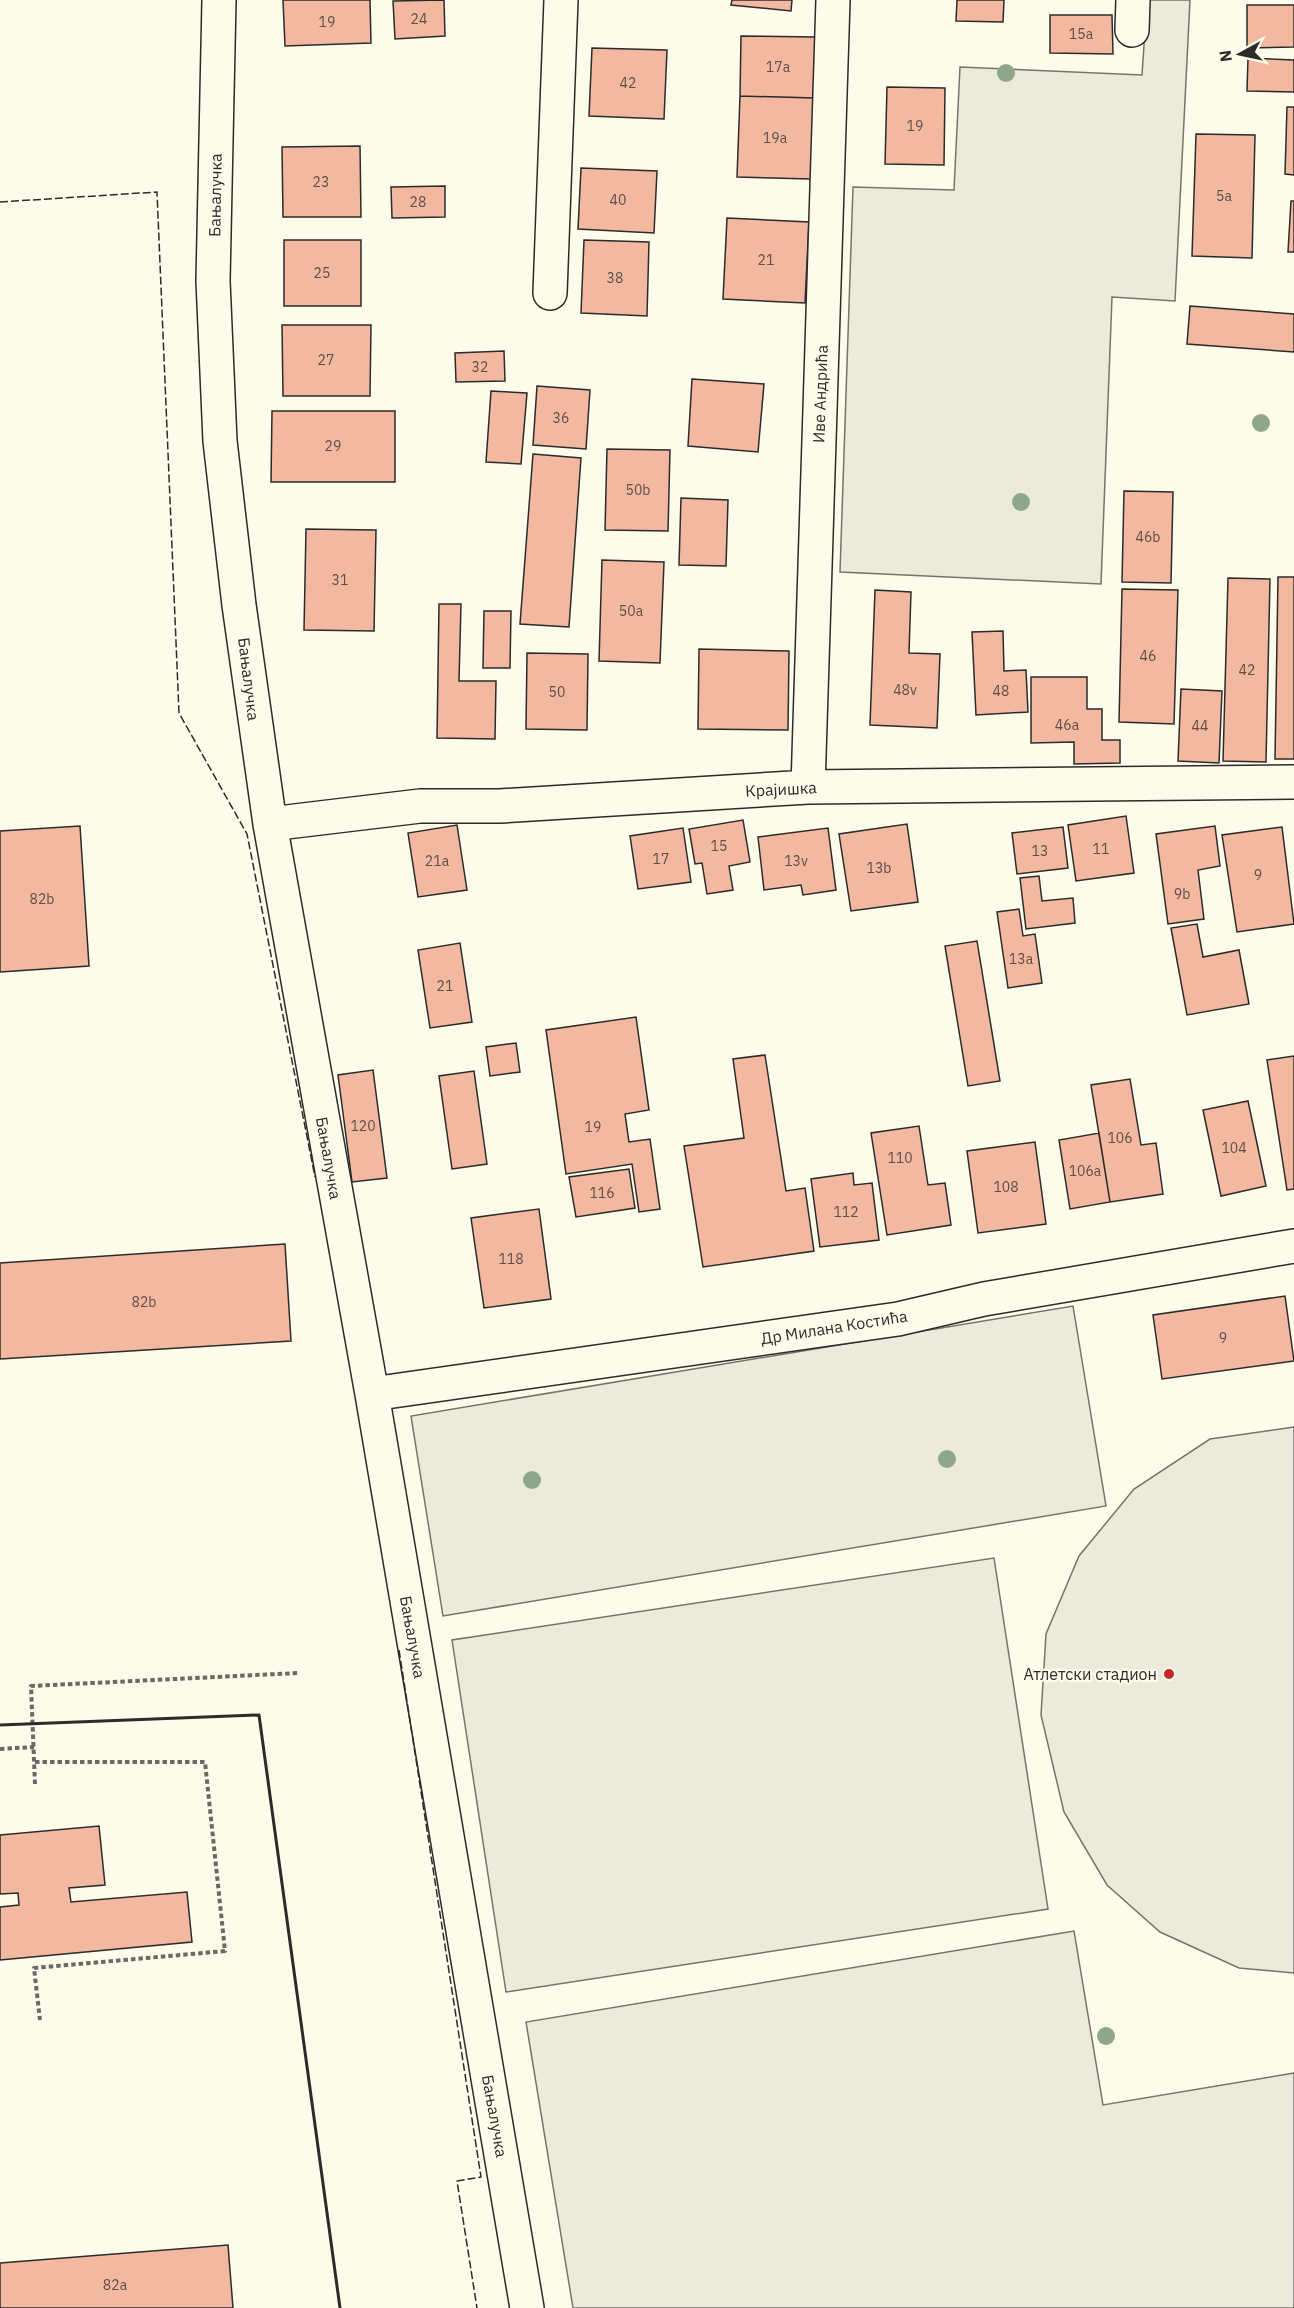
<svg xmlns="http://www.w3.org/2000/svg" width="1294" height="2308" viewBox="0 0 1294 2308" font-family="'IBM Plex Sans',sans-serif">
<rect width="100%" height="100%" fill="#fdfbea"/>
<path fill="#ecebdb" stroke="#74746e" stroke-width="1.5" d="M1147,0H1190L1175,301L1112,297L1101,584L840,572L853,187L954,190L960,67L1142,75Z
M1073,1306L1106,1506L443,1616L411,1416Z
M1294,1427V1973L1239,1968L1160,1932L1107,1885L1064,1812L1041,1715L1046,1634L1079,1556L1134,1489L1210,1439Z
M994,1558L1048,1909L506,1992L452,1640Z
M1074,1931L1103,2105L1294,2073V2308H573L526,2022Z"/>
<path fill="#f2b8a0" stroke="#2b2b2b" stroke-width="1.5" d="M283,0H370L371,43L285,46Z
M444,0L445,36L395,39L393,1Z
M732,0H792L791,11L731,5Z
M957,0H1004L1003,22L956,21Z
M1247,5H1294V47L1247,48Z
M1050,15H1112L1113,54L1050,53Z
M741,36L815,37L814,98L740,96Z
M592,48L667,50L664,119L589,116Z
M1248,58L1294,60V92L1247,91Z
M887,87L945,88L944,165L885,164Z
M740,96L814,98L811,179L737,177Z
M1287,107H1294V175L1285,174Z
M1196,134L1255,135L1252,258L1192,256Z
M360,146L361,217H283L282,147Z
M581,168L657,171L654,233L578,229Z
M445,186V217L392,218L391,187Z
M1291,201H1294V252H1288Z
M727,218L809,222L805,303L723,299Z
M284,240H361V306H284Z
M584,240L649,242L647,316L581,313Z
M1190,306L1294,314V352L1187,344Z
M282,325H371L370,396H283Z
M504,351L505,381L456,382L455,353Z
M692,379L764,384L758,452L688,446Z
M537,386L590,390L586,449L533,445Z
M491,391L527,393L521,464L486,462Z
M272,411H395V482H271Z
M607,449L670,450L668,531L605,530Z
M533,454L581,458L569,627L520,624Z
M1124,491L1173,492L1171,583L1122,582Z
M681,498L728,500L726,566L679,565Z
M306,529L376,530L374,631L304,630Z
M602,560L664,562L660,663L599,661Z
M1278,577H1294V759H1275Z
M1228,578L1270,579L1266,762L1223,761Z
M1122,589L1178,590L1174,724L1119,722Z
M875,590L911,592L909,653L940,654L937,728L870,725Z
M439,604H461L459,681H496L495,739L437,738Z
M484,611H511L510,668H483Z
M1003,631L1004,671L1026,670L1028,712L976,715L972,632Z
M699,649L789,651L788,730L698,729Z
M527,653L588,654L587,730L526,729Z
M1031,677H1087V709H1102V740H1120V763L1074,764V742L1031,743Z
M1181,689L1222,691L1219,763L1178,761Z
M1126,816L1134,873L1076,881L1068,825Z
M743,820L750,862L729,866L733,890L707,894L702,863L695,864L689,829Z
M907,824L918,902L851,911L839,834Z
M457,825L467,890L418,897L408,833Z
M80,826L89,966L0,972V831Z
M1215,826L1220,866L1198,870L1204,919L1168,924L1156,834Z
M1063,827L1068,868L1017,874L1012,833Z
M1282,827L1294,924L1237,932L1222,835Z
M683,828L691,882L638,889L630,836Z
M828,828L836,890L803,895L801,885L764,890L758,837Z
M1039,876L1042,901L1073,898L1075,923L1026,929L1020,878Z
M1019,909L1023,936L1035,934L1042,983L1008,988L997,912Z
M1197,924L1203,957L1239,950L1249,1004L1187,1015L1171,928Z
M977,941L1000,1081L968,1086L945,946Z
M460,943L472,1022L430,1028L418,950Z
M636,1017L649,1110L625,1114L629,1142L650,1139L660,1209L639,1212L632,1164L566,1174L546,1030Z
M516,1043L520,1072L490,1076L486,1047Z
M765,1055L786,1191L805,1188L814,1251L703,1267L684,1146L744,1138L733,1059Z
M1294,1056V1189L1287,1190L1267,1060Z
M373,1070L387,1178L352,1182L338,1075Z
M474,1071L487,1164L452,1169L439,1076Z
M1130,1079L1141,1145L1156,1143L1163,1194L1110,1202L1091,1085Z
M1248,1101L1266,1186L1221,1196L1203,1110Z
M919,1126L928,1185L945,1183L951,1225L887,1235L871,1133Z
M1099,1133L1110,1202L1070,1209L1059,1140Z
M1035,1142L1046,1224L978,1233L967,1151Z
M629,1169L635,1208L576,1217L569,1177Z
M853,1173L854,1185L872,1183L879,1240L820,1247L811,1179Z
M539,1209L551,1299L484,1308L471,1218Z
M285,1244L291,1341L0,1359V1263Z
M1285,1296L1294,1361L1162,1379L1153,1315Z
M99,1826L105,1885L69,1888L71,1902L187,1892L192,1942L0,1960V1907L19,1905L18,1893L0,1894V1835Z
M228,2245L233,2308H0V2263Z"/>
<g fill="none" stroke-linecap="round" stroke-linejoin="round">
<g stroke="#2b2b2b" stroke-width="36">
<path id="minor" d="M219,0L213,281L220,441L239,605L270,824L372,1394L527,2308
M1132,30L1133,0
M550,293L561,0
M808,787L833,0
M270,824L420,806H500L808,787L1294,782
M372,1394L898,1319L984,1299L1294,1246"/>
</g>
<path stroke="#6a6964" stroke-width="4" stroke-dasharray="4.5 3" stroke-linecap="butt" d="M0,1749L34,1747
M35,1762H205L225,1951L34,1968L40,2020
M35,1784L31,1686L298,1673"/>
<use href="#minor" stroke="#fdfbea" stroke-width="33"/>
<path stroke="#2b2b2b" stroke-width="1.5" stroke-dasharray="8 3" stroke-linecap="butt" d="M0,202L157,192L179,713L247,834L315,1177
M399,1650L481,2177L457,2181L477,2308"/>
<path stroke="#2b2b2b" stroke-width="3" d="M0,1725L259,1715L340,2308"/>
</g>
<g fill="#8ea78a">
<circle cx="1006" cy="73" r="9"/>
<circle cx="1261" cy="423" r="9"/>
<circle cx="1021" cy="502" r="9"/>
<circle cx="947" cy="1459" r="9"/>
<circle cx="532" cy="1480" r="9"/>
<circle cx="1106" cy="2036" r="9"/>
</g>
<circle fill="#c62828" stroke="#fdfbea" stroke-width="2" cx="1169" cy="1674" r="6"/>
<g text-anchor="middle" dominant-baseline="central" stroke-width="4.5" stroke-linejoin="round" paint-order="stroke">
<g font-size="14" fill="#5d4e48">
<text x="419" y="19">24</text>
<text x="327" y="22">19</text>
<text x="1081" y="34">15a</text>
<text x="778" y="67">17a</text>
<text x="628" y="83">42</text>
<text x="915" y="126">19</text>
<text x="775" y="138">19a</text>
<text x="321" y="182">23</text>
<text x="1224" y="196">5a</text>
<text x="618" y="200">40</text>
<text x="418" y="202">28</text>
<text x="766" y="260">21</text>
<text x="322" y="273">25</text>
<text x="615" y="278">38</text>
<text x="326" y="360">27</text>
<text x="480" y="367">32</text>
<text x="561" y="418">36</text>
<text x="333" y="446">29</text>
<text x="638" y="490">50b</text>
<text x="1148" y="537">46b</text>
<text x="340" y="580">31</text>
<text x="631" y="611">50a</text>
<text x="1148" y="656">46</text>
<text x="1247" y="670">42</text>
<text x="905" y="690">48v</text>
<text x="1001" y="691">48</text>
<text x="557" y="692">50</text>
<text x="1067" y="725">46a</text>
<text x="1200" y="726">44</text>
<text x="719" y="846">15</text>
<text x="1101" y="849">11</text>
<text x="1040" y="851">13</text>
<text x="661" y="859">17</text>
<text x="437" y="861">21a</text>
<text x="796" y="861">13v</text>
<text x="879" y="868">13b</text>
<text x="1258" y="875">9</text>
<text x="1182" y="894">9b</text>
<text x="42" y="899">82b</text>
<text x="1021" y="959">13a</text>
<text x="445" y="986">21</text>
<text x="363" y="1126">120</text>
<text x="593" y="1127">19</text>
<text x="1120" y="1138">106</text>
<text x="1234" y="1148">104</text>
<text x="900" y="1158">110</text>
<text x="1085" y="1171">106a</text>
<text x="1006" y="1187">108</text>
<text x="602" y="1193">116</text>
<text x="846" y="1212">112</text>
<text x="511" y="1259">118</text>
<text x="144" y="1302">82b</text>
<text x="1223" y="1338">9</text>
<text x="115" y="2285">82a</text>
</g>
<g font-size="16" fill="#2b2b2b" stroke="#fdfbea">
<text transform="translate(215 195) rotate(-89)">Бањалучка</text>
<text transform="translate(820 394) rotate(-88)">Иве Андрића</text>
<text transform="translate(249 679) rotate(83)">Бањалучка</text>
<text transform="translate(781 789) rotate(-3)">Крајишка</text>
<text transform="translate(329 1158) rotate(80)">Бањалучка</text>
<text transform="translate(834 1327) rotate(-9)">Др Милана Костића</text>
<text transform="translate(413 1637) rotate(80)">Бањалучка</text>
<text transform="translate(495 2116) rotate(80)">Бањалучка</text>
</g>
<g font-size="16" fill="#2b2b2b" stroke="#fdfbea" text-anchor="end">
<text x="1157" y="1674">Атлетски стадион</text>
</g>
</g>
<g transform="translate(1240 54) rotate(262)" stroke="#fdfbea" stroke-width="4.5" paint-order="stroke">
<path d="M0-4.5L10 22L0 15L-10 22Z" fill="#2b2b2b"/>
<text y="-9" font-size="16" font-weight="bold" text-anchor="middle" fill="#2b2b2b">N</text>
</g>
</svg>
